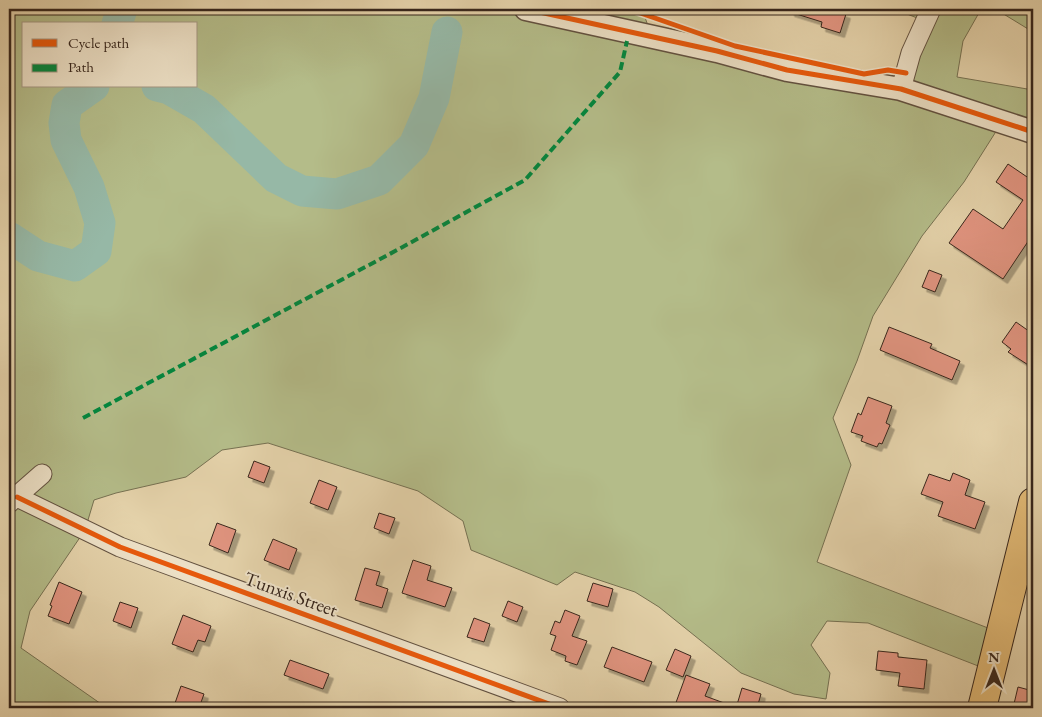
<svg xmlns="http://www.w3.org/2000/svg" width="1042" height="717" viewBox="0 0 1042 717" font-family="'EB Garamond',serif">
<defs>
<filter id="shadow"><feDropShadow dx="4.5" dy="4.5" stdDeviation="0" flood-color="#0004"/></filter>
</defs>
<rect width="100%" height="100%" fill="#e5d3ab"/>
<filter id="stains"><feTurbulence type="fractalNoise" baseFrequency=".004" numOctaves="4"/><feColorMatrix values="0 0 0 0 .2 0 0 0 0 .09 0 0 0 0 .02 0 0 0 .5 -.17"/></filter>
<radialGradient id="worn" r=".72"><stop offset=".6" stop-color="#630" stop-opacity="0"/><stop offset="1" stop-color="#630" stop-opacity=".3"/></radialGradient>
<path fill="#b4bc89" stroke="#767152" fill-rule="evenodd" d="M9,9H642L652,37L901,89L925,21L894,9H1033V32L997,10L980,11L963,41L957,77L1033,90V132L1002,122L964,182L922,236L873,316L857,361L833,418L851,465L817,562L1001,633L991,671L868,623L827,621L811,645L830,673L826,699L794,694L741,673L659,607L635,592L575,572L557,585L471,550L463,521L418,491L268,443L222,450L186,477L116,493L94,500L85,530L30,611L21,648L104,706L111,708H9ZM24,24H196V86H24Z"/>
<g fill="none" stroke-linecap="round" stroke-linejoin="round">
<path stroke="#96b8a6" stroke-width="31" d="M117,24L122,9
M157,86L169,89L204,109L276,178L302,191L337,194L379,180L414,145L434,98L447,32
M9,237L38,256L75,266L96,251L100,223L89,187L66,140L64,123L67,105L94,86"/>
</g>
<path fill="#e29581" stroke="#37261c" filter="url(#shadow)" d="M790,9H831L846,14L840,33L821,27L822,22L790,12Z
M1008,164L1033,181V234L1003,279L949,243L973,209L1003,229L1023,200L996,182Z
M929,270L942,275L935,292L922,287Z
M1016,322L1033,334V368L1008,352L1011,349L1002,342Z
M889,327L932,344L930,348L960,361L952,380L880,350Z
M868,397L892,406L886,423L890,425L882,444L879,443L877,447L861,441L863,436L851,432L858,413L861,415Z
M254,461L270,467L264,483L248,477Z
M953,473L970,480L965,495L985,502L975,529L938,516L943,502L921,494L929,474L950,481Z
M319,480L337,487L328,510L310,503Z
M379,513L395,518L389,534L374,528Z
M217,523L236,530L228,553L209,545Z
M273,539L297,549L289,570L264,560Z
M413,560L431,566L427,580L452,588L445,607L402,593Z
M365,568L380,572L376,585L388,589L382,608L355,600Z
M59,582L82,592L69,624L48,616L52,606L50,605Z
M593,583L613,589L608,607L587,601Z
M508,601L523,607L517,622L502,616Z
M120,602L138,608L131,628L113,621Z
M565,610L580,616L572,636L587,641L577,665L565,661L566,656L551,650L556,636L550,634L555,621L560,623Z
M183,615L211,626L205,642L198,640L193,652L172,644Z
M474,618L490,624L484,642L467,637Z
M612,647L652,662L644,682L604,667Z
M675,649L691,656L683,677L666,670Z
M878,651L898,653V657L927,660L924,689L898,686L900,673L876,670Z
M290,660L329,674L323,689L284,675Z
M686,675L710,684L705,696L735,707L734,708H674Z
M181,686L204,694L199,708H182L174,706Z
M1018,687L1033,691V708H1013Z
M742,688L761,694L757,708H736Z"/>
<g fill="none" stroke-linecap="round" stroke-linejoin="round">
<g stroke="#625140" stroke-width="21">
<path id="minor" d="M901,89L911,53L931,9
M17,497L120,547L560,708
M9,503L42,474"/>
</g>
<g stroke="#625140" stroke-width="25">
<path id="tertiary" d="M526,9L717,51L787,70L901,89L1033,132"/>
</g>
<g stroke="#37261c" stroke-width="30">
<path id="trunk" d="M982,708L1033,502"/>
</g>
<use href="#minor" stroke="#eee2c8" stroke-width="19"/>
<use href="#tertiary" stroke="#eee2c8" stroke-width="22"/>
<use href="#trunk" stroke="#e2ba76" stroke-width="28"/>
<path stroke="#00873e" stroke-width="4" stroke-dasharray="8 4" stroke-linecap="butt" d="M83,418L399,249L525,180L620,72L627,41"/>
<g stroke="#eee2c8" stroke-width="8">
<path id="cycleway" d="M526,9L717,51L787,70L901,89L1033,132
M629,9L735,46L864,74L888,70L906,73
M17,497L120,547L560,708"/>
</g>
<use href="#cycleway" stroke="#e8590c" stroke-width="5"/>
</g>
<g text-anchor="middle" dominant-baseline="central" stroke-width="4" stroke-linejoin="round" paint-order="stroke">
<g font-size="19" fill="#37261c" stroke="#eee2c8">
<text transform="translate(291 594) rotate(20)">Tunxis Street</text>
</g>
</g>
<rect width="1042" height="717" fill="none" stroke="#e5d3ab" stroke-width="30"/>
<rect x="10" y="10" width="1022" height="697" fill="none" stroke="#37261c" stroke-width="2.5"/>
<rect x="15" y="15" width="1012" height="687" fill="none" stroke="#37261c"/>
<rect x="22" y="22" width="175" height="65" fill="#eee2c8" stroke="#a59783"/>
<rect x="32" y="39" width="25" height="8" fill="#e8590c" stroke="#a59783"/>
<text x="68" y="48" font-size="15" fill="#37261c">Cycle path</text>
<rect x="32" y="64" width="25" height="8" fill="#00873e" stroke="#a59783"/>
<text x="68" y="72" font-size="15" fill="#37261c">Path</text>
<g transform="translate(994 670)" stroke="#eee2c8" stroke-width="4" paint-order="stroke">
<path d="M0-4L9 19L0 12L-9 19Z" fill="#37261c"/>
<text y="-8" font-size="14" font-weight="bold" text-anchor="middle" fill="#37261c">N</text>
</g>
<rect width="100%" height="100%" filter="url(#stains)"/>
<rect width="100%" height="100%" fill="url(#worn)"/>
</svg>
